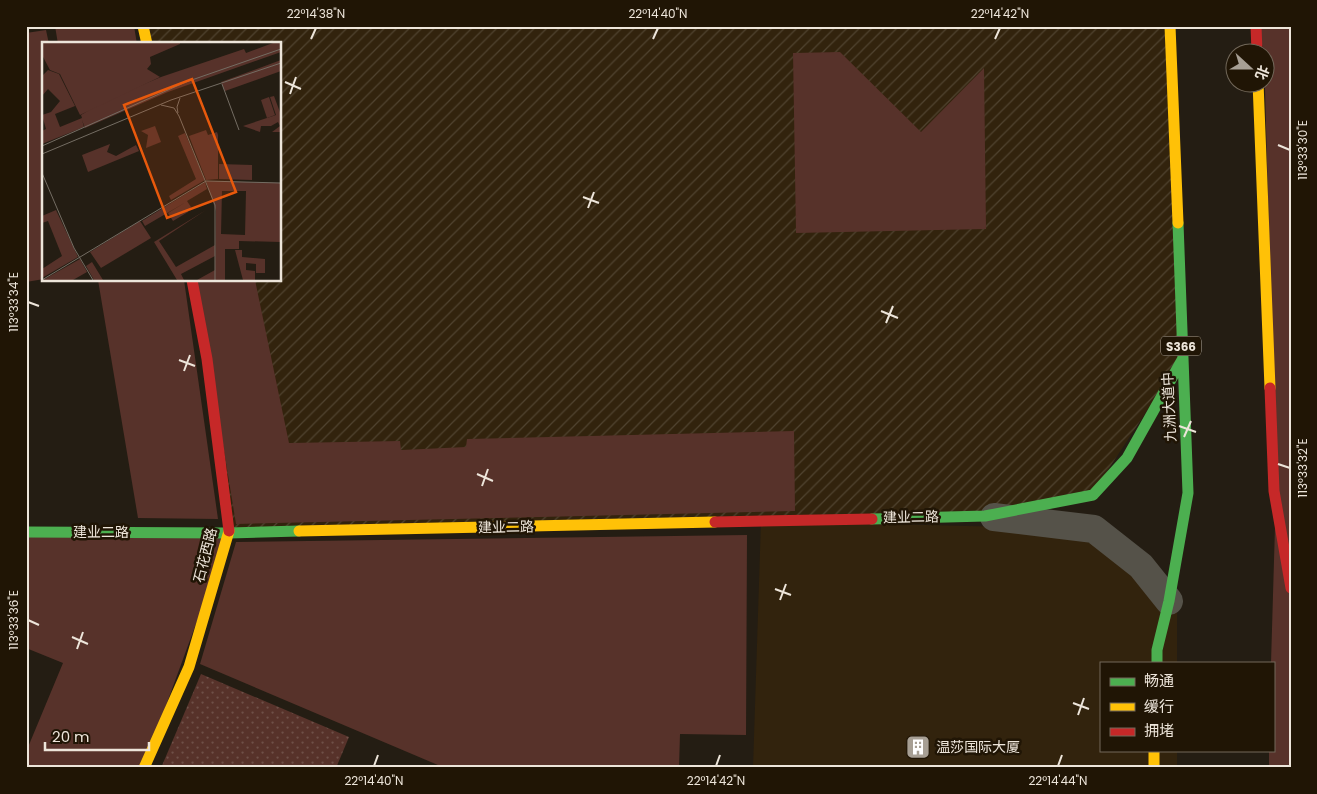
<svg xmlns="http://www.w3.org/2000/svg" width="1317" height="794" viewBox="0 0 1317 794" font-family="Poppins,'Noto Sans SC',sans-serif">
<defs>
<pattern id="industrial-furrows" width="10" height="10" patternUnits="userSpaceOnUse" patternTransform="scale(1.25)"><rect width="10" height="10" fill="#32230d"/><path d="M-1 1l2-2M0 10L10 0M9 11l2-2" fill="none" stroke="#504330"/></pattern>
<pattern id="park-dots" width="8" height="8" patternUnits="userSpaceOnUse" patternTransform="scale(1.25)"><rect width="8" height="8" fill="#57322a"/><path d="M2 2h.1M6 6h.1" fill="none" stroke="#6f5048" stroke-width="1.8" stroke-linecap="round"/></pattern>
</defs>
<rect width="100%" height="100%" fill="#241d13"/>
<path fill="#32230d" d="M761,521L1094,529L1177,610V663H1101V750H1177V768H753Z"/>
<path fill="url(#industrial-furrows)" d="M144,26H1171L1181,359L1092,494L985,515L230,533L192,280H280V44H147Z"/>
<path fill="#57322a" d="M55,26H134L137,44H58Z
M1257,26H1291V768H1269V750H1273V663H1271L1276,492L1264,52Z
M46,30L49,44H44V279L26,282V33Z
M840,52L921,132L984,68L986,229L796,233L793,53Z
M98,280H184L218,519L138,518Z
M196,280H255L289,443L400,441L401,450L466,447L467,439L794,431L795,511L236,524Z
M26,532L229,534L143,768H26V752L63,663L26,648Z
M747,535L746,735L680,734L679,768H445L200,664L236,542Z"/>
<path fill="url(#park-dots)" d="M201,674L349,737L336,768H161Z"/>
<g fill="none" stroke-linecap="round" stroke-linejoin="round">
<path stroke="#555249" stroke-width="28" d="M994,517L1094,529L1141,566L1169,601"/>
<path stroke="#4caf50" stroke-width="11" d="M872,519L985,516L1093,495L1127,458L1182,360
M26,532L229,533L299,531
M1157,663V650L1169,601L1188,493L1178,223"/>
<path stroke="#ffc107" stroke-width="11" d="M143,26L147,44
M1170,26L1178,223
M1258,82L1270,388
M299,531L715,522
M1154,750V768
M144,768L189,667L229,531"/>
<path stroke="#c62828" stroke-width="11" d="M1256,26L1257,52
M192,280L207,359L229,531
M1270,388L1274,491L1291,588
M715,522L872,519"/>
</g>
<path fill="none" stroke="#ede5da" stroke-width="2" d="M311,39L316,28M653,39L658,28M995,39L1000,28M285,82L301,89M290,94L296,77M1278,145L1290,150M583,197L599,203M588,208L594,192M28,302L39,306M881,311L898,318M886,323L893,306M179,360L195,366M184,371L190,355M1179,426L1196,432M1184,437L1191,421M1278,464L1290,468M477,474L493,481M482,486L488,469M775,589L791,595M780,600L786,584M28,620L39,625M72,637L88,644M77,649L83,632M1073,703L1089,709M1078,715L1084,698M374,766L378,755M716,766L720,755M1058,766L1062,755"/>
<defs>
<g id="building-square" transform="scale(1.25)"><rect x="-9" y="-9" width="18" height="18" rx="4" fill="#a79f94" stroke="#201505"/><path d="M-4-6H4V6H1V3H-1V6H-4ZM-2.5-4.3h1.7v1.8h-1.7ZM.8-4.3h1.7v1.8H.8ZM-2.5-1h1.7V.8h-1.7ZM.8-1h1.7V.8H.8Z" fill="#fff"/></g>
</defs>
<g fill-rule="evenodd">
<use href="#building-square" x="918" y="747"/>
</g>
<g text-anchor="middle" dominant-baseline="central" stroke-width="5" stroke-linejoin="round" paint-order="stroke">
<rect fill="#201505" stroke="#b0a79a" stroke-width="1" x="1161" y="336.5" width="40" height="19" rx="4"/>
<g font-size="12" font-weight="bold" fill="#ede5da">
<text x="1181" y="346">S366</text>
</g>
<g font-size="14" fill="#ede5da" stroke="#201505">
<text transform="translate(1169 407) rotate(-93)">九洲大道中</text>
<text transform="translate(911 517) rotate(-1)">建业二路</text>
<text transform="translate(506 527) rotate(-1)">建业二路</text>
<text x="101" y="532">建业二路</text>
<text transform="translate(205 555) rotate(-76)">石花西路</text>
</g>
<g font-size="14" fill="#ede5da" stroke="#201505" text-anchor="start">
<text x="936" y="747">温莎国际大厦</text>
</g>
</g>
<g transform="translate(42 42)">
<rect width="239" height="239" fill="#241d13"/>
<path d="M231,1H239V10L126,50L43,86L40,78L42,85L0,102V89L4,87L0,73L9,70L18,59L6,47L0,54V34L6,28L17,32L33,64L13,72L18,85L40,76L39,73L62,59L119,35L202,7L204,11ZM239,18V29L183,49L179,40ZM232,54L239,73V90H230L238,84L236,80L229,84H219L218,90L201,84L234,73L228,55ZM113,84L119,100L104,106L106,93L99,89ZM164,88L166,93L175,90L176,93V137L164,138L147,94ZM143,91L163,138L129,158L127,154L154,137L136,94ZM68,102L65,110L74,114L94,103L97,109L46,130L40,113ZM164,139L239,141V200L197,199V207H183V238H155L173,228L174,169ZM180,149H204L203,193L179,192ZM163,140L165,147L145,159L149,165L146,170L131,179L126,171L144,160L103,184L100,179ZM14,168L36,215L0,236V227L20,214L6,179L0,181V174ZM164,168L117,199L134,225L173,203V214L139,232L142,238H135L112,200ZM98,179L109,196L59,226L48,210ZM193,208H200V215L223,217V231H214V222L204,221V228L213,229V238H201ZM38,217L45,230L31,238H1ZM50,220L61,238H52L44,224Z" fill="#57322a" fill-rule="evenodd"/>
<path d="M0,1H138V2L108,15L109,22L105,27L118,35L38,73L18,32L8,28L0,13ZM227,55L233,73L225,76L219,58ZM177,122L210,123V138L177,137Z" fill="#57322a"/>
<path fill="none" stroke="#746d63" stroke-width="1" d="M180,42L197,88M119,63L132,66L137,74L173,163V238M136,71L135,65L138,56M0,104L144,40L239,7M0,112L129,58L239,21M0,131L32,206L51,238M0,238L164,139L239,141"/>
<path fill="#e8590c" fill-opacity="0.15" stroke="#e8590c" stroke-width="2.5" d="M150,37L194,150L125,176L82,63Z"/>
<rect width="239" height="239" fill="none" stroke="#ede5da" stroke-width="2.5"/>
</g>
<rect width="1317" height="794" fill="none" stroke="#201505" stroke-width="55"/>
<rect x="1100" y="662" width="175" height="90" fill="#201505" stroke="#72685a"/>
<rect x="1110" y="678" width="25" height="8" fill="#4caf50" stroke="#72685a"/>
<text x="1144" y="686" font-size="15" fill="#ede5da">畅通</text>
<rect x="1110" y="703" width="25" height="8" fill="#ffc107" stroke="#72685a"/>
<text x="1144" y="712" font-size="15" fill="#ede5da">缓行</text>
<rect x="1110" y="728" width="25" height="8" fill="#c62828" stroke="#72685a"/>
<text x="1144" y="736" font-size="15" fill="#ede5da">拥堵</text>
<g transform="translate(1250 68) rotate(111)"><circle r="24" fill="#201505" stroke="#72685a"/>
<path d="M0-4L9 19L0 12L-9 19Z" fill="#a79f94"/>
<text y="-8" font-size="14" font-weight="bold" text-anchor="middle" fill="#ede5da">北</text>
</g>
<path d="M45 742v8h104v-8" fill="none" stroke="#ede5da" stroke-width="2.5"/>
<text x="52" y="742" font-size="15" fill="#ede5da" stroke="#201505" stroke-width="4" paint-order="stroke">20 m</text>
<rect x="28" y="28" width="1262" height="738" fill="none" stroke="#ede5da" stroke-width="2"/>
<g font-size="12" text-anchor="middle" fill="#ede5da">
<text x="316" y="18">22°14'38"N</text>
<text x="658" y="18">22°14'40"N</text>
<text x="1000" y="18">22°14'42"N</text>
<text transform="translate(1303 150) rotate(-90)" y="4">113°33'30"E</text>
<text transform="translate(14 302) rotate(-90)" y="4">113°33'34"E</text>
<text transform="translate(1303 468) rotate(-90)" y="4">113°33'32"E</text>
<text transform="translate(14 620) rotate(-90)" y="4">113°33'36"E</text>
<text x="374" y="785">22°14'40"N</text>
<text x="716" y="785">22°14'42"N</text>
<text x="1058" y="785">22°14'44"N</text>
</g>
</svg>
